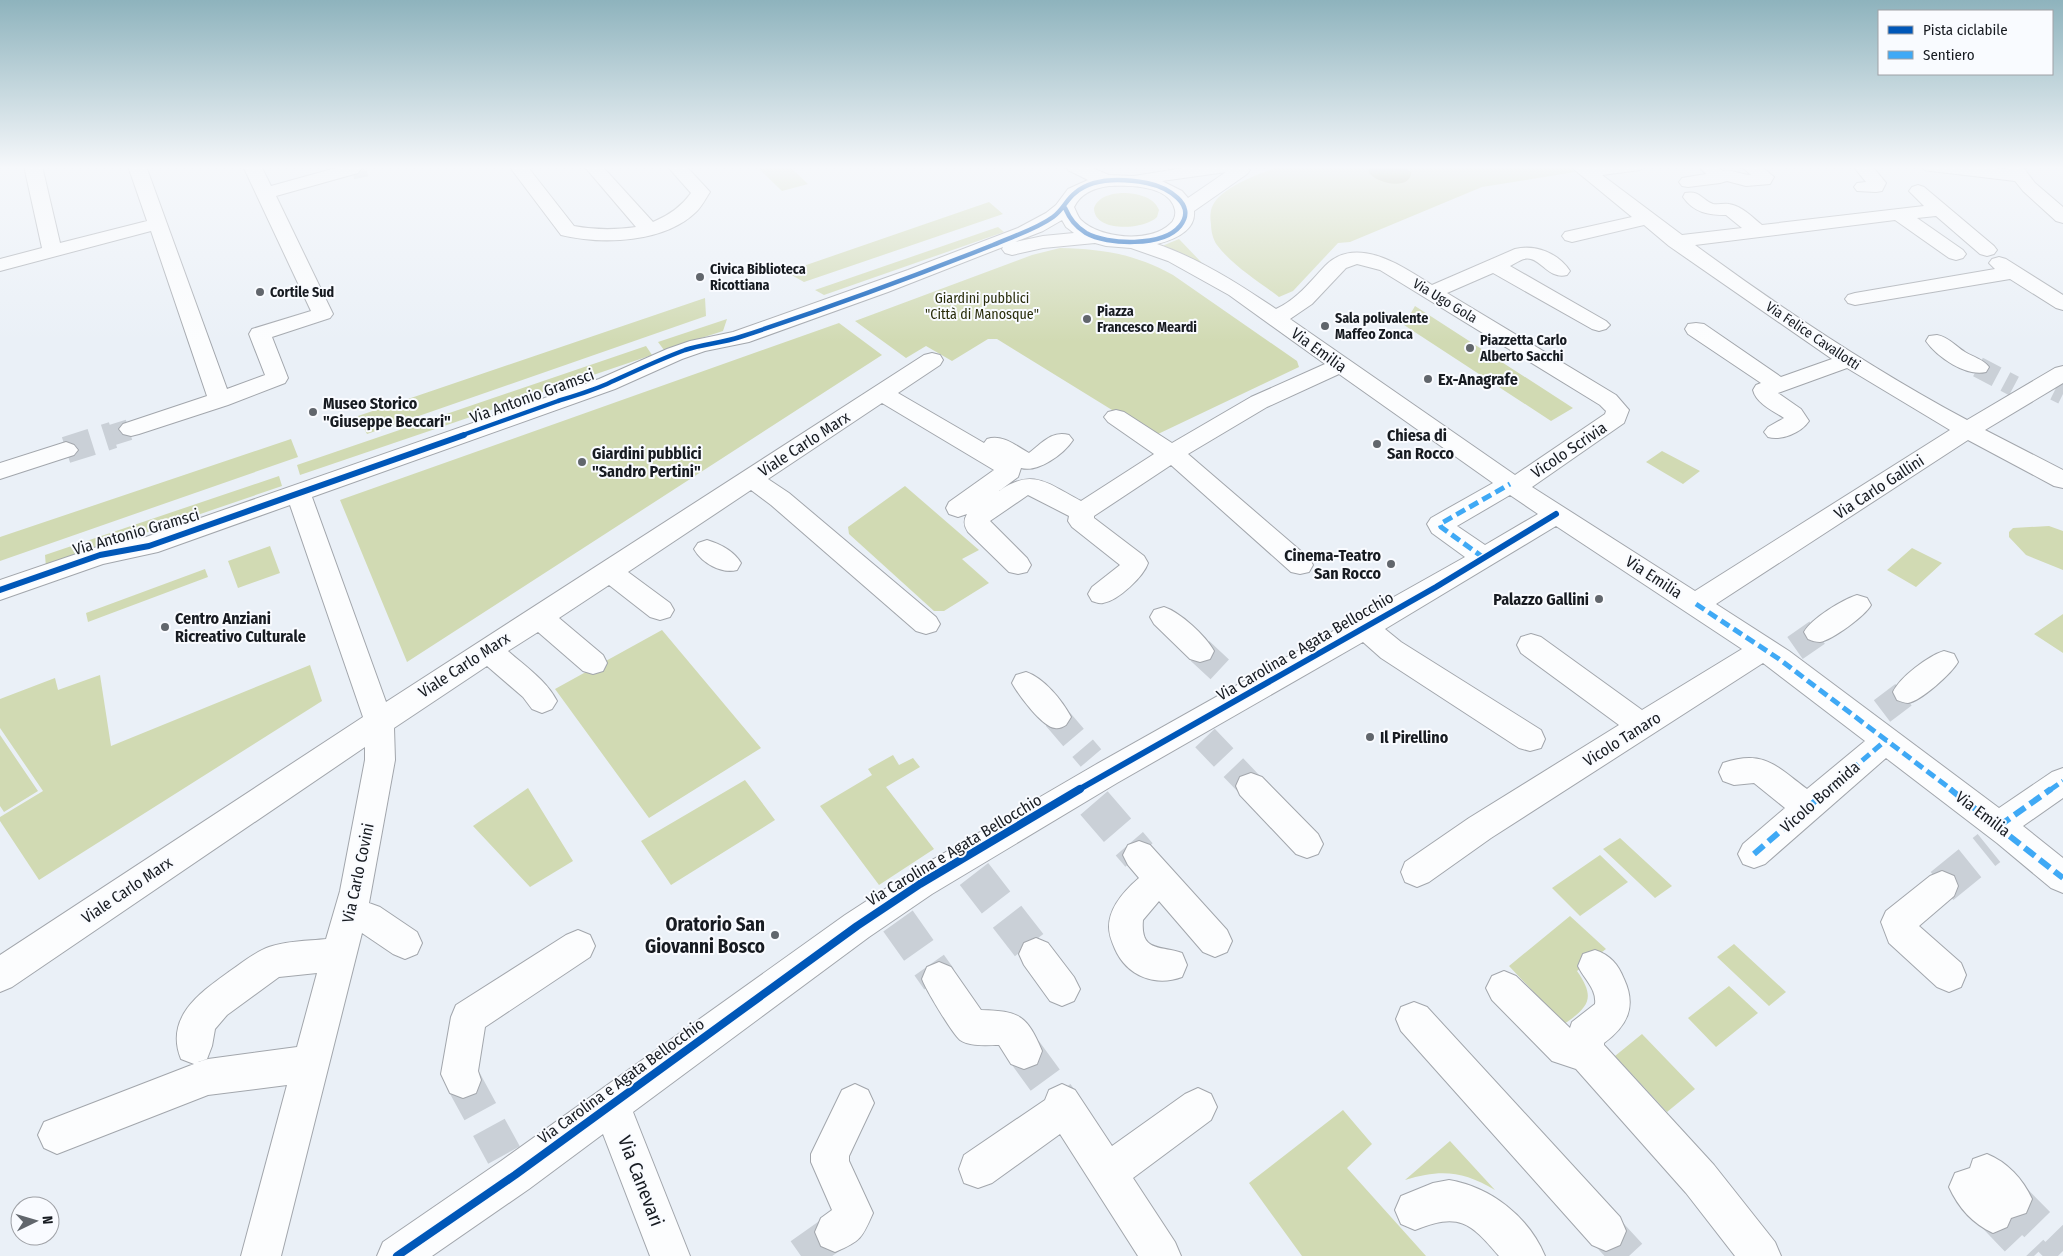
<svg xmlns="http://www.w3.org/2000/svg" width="2063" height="1256" viewBox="0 0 2063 1256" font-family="'Fira Sans Condensed',sans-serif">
<rect width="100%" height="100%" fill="#eaf0f7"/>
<path fill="#d1dab3" d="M756,166H789L808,184L782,191Z
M1282,166H1567L1575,172L1482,187L1350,242L1338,243L1293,291L1279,297C1258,281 1233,266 1217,245C1213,240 1211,231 1211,224C1210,218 1210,210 1213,205C1223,186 1263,172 1282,166Z
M1126,193C1139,194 1154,197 1159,210L1157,217C1144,230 1094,233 1094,208C1099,195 1114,193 1126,193Z
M989,202L1003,214L804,282L786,272Z
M998,227L1004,232L824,295L815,290Z
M1179,239L1201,262V264L1162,246Z
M1060,248C1103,249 1135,254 1173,275L1297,361L1299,367L1158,434H1151L997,339H988L952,361L926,346L906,358L855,321L1032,255Z
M705,298L706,316L367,434L358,416Z
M1415,306L1573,408L1551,421L1404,325Z
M727,319L723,331L664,350L658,342Z
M839,323L882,355L407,662L340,500Z
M646,346L652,355L300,475L297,465Z
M291,439L298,457L0,561V537Z
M1662,451L1700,471L1683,484L1646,462Z
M279,476L282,486L46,567L45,555Z
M905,486L979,550L962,559L989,583L944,611H934L849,534L848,527Z
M2049,526L2063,531V570L2026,555L2009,537V532L2013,528Z
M270,546L280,573L238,588L228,561Z
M1912,548L1942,563L1916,587L1887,570Z
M205,569L208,577L88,622L86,613Z
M2063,614V653L2034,634Z
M662,630L761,748L649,818L555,689Z
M310,665L322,701L39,880L0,821V817L43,791L0,728V699L55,678L58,690L100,675L111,746Z
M0,735L38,791L4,812L0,806Z
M893,755L899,765L913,758L920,767L886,787L934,849L879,885L820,806L872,775L868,769Z
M745,780L775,820L671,885L641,841Z
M528,788L573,861L530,887L473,826Z
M1620,838L1672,886L1655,898L1603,849Z
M1600,855L1628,882L1580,916L1552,888Z
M1570,916L1606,949L1577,971C1596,998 1589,1007 1564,1024L1509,966Z
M1734,944L1786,992L1769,1006L1717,957Z
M1729,986L1758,1013L1716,1047L1688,1018Z
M1642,1034L1695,1089L1667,1112L1615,1056Z
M1343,1110L1372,1144L1347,1168L1426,1256H1302L1249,1183Z
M1450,1141L1495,1190C1463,1171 1441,1169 1405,1180Z"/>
<path fill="#a8b27d" d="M1371,166H1403L1411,172C1412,191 1374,184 1368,171Z"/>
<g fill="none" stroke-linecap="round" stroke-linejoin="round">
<path stroke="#cad0d7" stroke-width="21" stroke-dasharray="21 10" stroke-linecap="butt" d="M352,169L366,166
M1978,367L2014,386
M2055,390L2063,394
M109,436L131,429"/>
<path stroke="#cad0d7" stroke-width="27" stroke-dasharray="27 14" stroke-linecap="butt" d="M66,450L113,435
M1795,648L1818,632
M1200,651L1229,678
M1882,711L1907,692
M1056,717L1091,758
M1205,738L1251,786"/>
<path stroke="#cad0d7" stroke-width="36" stroke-dasharray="36 18" stroke-linecap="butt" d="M1094,803L1139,855
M974,874L1036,954
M1942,886L1989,848
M898,921L939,979
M1024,1051L1062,1103
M463,1080L504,1155
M2012,1199L2063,1251
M1993,1213L2034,1256
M1606,1231L1629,1256
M801,1256L835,1232"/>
<g stroke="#a2a6ac" stroke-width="2">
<path id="minor" d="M24,166H42L60,243L147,221L128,166H146L227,389L265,375L249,334L252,329L311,311L243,166H261L271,186L343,166H359L361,169L358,173L276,196L333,314L330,318L272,337L288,378L285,383L228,405L139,434L131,436L123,434L119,429L123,424L207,396L151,231L0,271V259L42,248Z
M509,166H527L574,226C595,230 615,230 636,227L584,166H602L653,222C669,215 681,207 691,193L667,166H686L710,192C706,198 702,206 697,211C665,243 603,245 561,235Z
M1065,166H1088L1109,175L1134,176L1196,166H1247L1250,170L1247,174L1194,211C1196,231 1173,240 1157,244C1200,259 1239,284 1276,309C1297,299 1309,283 1325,266C1356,234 1402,266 1432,285L1515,249C1536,244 1558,253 1570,271L1567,275C1547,280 1540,255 1524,259C1520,260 1514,264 1510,266L1606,321L1610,325L1606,329L1599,331L1592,329L1493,273L1447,293L1616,395L1629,410L1624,423L1532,487L1695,591L1950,430L1847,368L1778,393L1801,409L1809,421C1801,433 1781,441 1768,437L1764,432L1768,427L1784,418C1773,411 1756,403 1753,390L1756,385L1761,383L1688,334L1685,329L1688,324L1696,323L1704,324L1781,377L1832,359L1669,246L1644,225L1572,242L1565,240L1562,236L1565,232L1632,217L1570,166H1643L1640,170L1602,175L1682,235L1742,228L1726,215C1709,215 1694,213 1683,197L1685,193C1700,190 1702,200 1713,204C1718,205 1724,203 1729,204C1742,206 1752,217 1762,225L1924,206L1909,191L1912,187L1918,185L1924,187L1994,246L1997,250L1994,254L1987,256L1980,254L1936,216L1917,218L1963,250L1966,254L1963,258L1956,260L1949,258L1895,220L1695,245C1782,309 1872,369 1967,420L2055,368L2063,366V383L1985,430L2063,470V488L2054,486L1968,440L1716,604L1789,651L1999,808L2052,772L2063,768V798L2023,826L2063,858V893L2051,888L1997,843L1886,758L1765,864L1754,868L1743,864L1738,854L1743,844L1785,808L1754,783L1734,785L1723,781L1719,772L1723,763C1764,749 1776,766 1807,789L1865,741L1763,663L1491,838L1429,882L1417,887L1405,882L1401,872L1405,862L1469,818L1619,725L1521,653L1517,645L1521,637L1531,634L1541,637L1642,710L1742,649L1556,526L1385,629L1401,642L1541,730L1545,739L1541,748L1530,751L1519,748L1381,658L1363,642L1117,783L932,894L869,937L633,1112L690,1256H650L603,1134L529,1189L432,1256H377L383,1242L501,1161L845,915L908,874L1095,765L1465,557L1432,533L1427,524L1431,518L1493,483L1339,374L1267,407L1188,454L1309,558L1313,565L1309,572L1300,574L1291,572L1171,465L1094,516V518L1144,556L1148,563C1144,576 1118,601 1103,603C1099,604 1096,602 1092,601L1088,594L1092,587L1120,565L1072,527L1068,521L1069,516L1028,495L990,521L1027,558L1031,565L1027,572L1018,574L1009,572L968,532C964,526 963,521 967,514L958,517L949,514L946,508L949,502L994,470L882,403L768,479L789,493L936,617L940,624L936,631L926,634L916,631L771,505L751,490L628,572L670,603L674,610L670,617L660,620L650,617L609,585L559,618L603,655L607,663L603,671L593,674L583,671L538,632L508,651C526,667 546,680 557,701L552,709L542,713L532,709L523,697L487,666L394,728L395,760L369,903L380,907L417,932L422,943L417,954L405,959L393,954L362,933L281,1256H241L287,1085L208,1095L57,1154L44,1148L38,1135L44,1122L194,1064L181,1059C164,1017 201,992 230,971C243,962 255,952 269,947C286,941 308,941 326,939L340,891L365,760V747L12,987L0,992V955L363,717L290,505L158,552L103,564L0,600V580L100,546L146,537L599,379L667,349L690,341L733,332L908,270L1018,228L1046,213L1056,205L1068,189L1088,180L1068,170ZM1226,172L1188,198L1182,191L1162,181ZM1109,186C1129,185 1170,185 1175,210C1176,215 1174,221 1170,224C1151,243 1100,239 1081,220C1078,217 1076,211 1074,207C1081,193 1094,188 1109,186ZM1062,220L1066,227L1074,233L1043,236L1015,242L1043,231ZM1095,243L1106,246L1131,248L1168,261L1229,295L1325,364L1251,397L1172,443L1124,412L1116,410L1108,412L1104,417L1108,422L1154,454L1081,501C1048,484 1033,467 999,491L1018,477L1021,468C1038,473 1064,454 1073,440L1069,435C1052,430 1042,443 1029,453C1015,445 1002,434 987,439L984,443L898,393L940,365L943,360L940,355L932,353L924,355L386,702L312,497L615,389L682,359L705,351L749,342L888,292L1003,247L1002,249L1005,253L1012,255L1043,248ZM1357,264L1380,270L1600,405L1606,411L1605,414L1515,475L1290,319L1312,304L1346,268ZM1510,495L1538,514L1485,545L1457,526ZM317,973L297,1047L208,1059L198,1062L207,1059L212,1046L215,1029L227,1015L279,977Z
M1698,166H1717L1723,171C1733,169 1741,175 1751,175L1741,166H1761L1774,177L1770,184L1746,186L1727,181L1720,183L1688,187L1682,186L1679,182L1682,178L1706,174Z
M1853,166H1872L1886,183L1882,191L1876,192L1857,191L1854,187L1857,183L1866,182Z
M1922,166H1977L2006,169L2004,166H2022L2035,183L2063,207V223L2056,221L2023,191L2015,181L1931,171L1925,170Z
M1999,257L2006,259L2063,295V310L2056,308L2010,279L1855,305L1848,303L1845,299L1848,295L1855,293L1995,269L1989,263L1992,259Z
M1937,335C1949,337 1955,346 1965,352C1973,357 1983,359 1989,367L1986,372C1966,377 1937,357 1926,341L1929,336Z
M66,442L74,445L78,450L74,455L0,479V463Z
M707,540C720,544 734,551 741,563L737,570C721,574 702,563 694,549L698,543Z
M1857,595L1867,598L1871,605C1865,616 1832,640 1820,642C1816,642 1812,641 1808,639L1804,632C1812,618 1842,600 1857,595Z
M1164,607C1180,612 1206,636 1214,651L1210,659L1200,662L1190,659L1154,624L1150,617L1154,610Z
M1944,651L1954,654L1958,662C1952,673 1921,701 1908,703C1905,703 1900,701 1897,700L1893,692C1900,677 1928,656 1944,651Z
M1026,672C1044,678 1062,700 1071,717L1066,725C1063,727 1058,729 1055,728C1042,727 1018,694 1012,683L1016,675Z
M1251,773L1262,777L1318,834L1323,844L1318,854L1307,858L1296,854L1240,795L1236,786L1240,777Z
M1139,841L1150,845L1227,930L1232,941L1227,952L1215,957L1203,952L1159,901L1143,920C1140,953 1161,945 1182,953L1187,965L1182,977C1155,987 1127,976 1115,949C1112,942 1109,935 1109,927C1109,907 1125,890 1139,878L1128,865L1123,855L1128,845Z
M1942,871L1954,876L1958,886L1954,896L1919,926L1961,963L1966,975L1961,987L1949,992L1937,987L1889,943L1881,922L1886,911L1930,876Z
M578,930L590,935L595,946L590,957L485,1027L478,1071L481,1080L476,1093L463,1098L450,1093L441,1074L451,1017L456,1005L566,935Z
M1036,938L1048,943L1074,977L1080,989L1074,1001L1062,1006L1050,1001L1024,965L1019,954L1024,943Z
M1595,950C1610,955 1618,964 1624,979C1637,1007 1627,1026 1604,1043V1045L1714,1165L1775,1242L1781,1256H1735L1686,1193L1576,1069L1552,1061L1492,1000L1486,988L1492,976L1504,971L1516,976L1570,1028L1572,1022L1595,1004C1597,989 1584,979 1578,966L1583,954Z
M939,962L951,967L981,1010C1019,1011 1027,1015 1042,1051L1037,1064L1024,1069L1011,1064L999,1045C987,1045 970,1047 960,1040C952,1033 926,990 922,979L927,967Z
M1414,1002L1427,1007L1620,1217L1626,1231L1620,1245L1606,1251L1592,1245L1401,1031L1396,1019L1401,1007Z
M855,1084L868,1090L874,1103L849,1156V1161L873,1213C862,1238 861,1241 835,1252L821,1246L815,1232L821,1218L832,1210L811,1162V1154L842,1090Z
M1062,1084L1075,1090L1112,1146L1185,1094L1198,1088L1211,1094L1217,1107L1211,1120L1133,1178L1175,1242L1181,1256H1138L1060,1134L992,1183L978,1188L964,1183L959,1169L964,1155L1045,1100L1049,1090Z
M1987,1154C2007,1162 2023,1179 2032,1199L2026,1213L2011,1218L2007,1227L1993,1233C1973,1224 1958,1207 1949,1187L1955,1173L1970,1168L1973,1159Z
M1449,1180C1491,1187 1529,1217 1545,1256H1499C1470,1222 1459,1212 1415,1230L1401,1224L1395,1210L1401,1196L1433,1183Z"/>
</g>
<use href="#minor" fill="#fcfdfe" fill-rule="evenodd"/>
<path stroke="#3fa9f5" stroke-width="5" stroke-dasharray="10 5" stroke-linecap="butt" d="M1484,558L1441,527L1440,524L1510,484
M1696,604L1779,659L1952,790
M1828,790L1886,740
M2050,790L2063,781"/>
<path stroke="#3fa9f5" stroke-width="6" stroke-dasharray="13 6" stroke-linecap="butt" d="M1950,789L2063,878
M1999,826L2051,789
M1754,854L1829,789"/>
<g stroke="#f9fbff" stroke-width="7">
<path id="cycleway-far2" d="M460,436C493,424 525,413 558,401C574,396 591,391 607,384C633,372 658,360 685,350C703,344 722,343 740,337C825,309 910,278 993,245C1013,236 1035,230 1053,217C1063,210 1066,200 1075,193C1094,177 1125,179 1147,183C1166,187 1198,204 1180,226C1163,247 1107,245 1086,233C1075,226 1070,219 1065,208"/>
</g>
<g stroke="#f9fbff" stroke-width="9">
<path id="cycleway-far1" d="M0,590L100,555L149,546L464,435
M1078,790L1436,587L1556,514"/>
</g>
<g stroke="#f9fbff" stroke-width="11">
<path id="cycleway" d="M397,1256L515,1175L857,926L920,884L1080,789"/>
</g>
<use href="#cycleway-far2" stroke="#0057b8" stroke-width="4.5"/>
<use href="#cycleway-far1" stroke="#0057b8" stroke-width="6"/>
<use href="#cycleway" stroke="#0057b8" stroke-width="8"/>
</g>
<linearGradient id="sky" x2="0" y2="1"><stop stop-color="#8eb3bd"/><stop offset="0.49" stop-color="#f6f8fb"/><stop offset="1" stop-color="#f6f8fb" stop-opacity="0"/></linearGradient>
<rect width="2063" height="342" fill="url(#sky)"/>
<g fill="#61666c" stroke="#f9fbff" stroke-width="2">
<circle cx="700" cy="277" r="5"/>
<circle cx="260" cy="292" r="5"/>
<circle cx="1087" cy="319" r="5"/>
<circle cx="1325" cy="326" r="5"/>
<circle cx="1470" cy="348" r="5"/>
<circle cx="1428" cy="379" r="5"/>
<circle cx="313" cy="412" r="5"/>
<circle cx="1377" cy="444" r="5"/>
<circle cx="582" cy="462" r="5"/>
<circle cx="1391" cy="564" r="5"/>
<circle cx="1599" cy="599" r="5"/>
<circle cx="165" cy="627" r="5"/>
<circle cx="1370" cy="737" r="5"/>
<circle cx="775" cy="935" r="5"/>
</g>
<g text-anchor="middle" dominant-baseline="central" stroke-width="4" stroke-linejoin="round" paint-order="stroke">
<g font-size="14" font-weight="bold" fill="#171b21" stroke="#f9fbff" text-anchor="start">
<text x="710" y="269">Civica Biblioteca<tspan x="710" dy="16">Ricottiana</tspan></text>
<text x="270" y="292">Cortile Sud</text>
<text x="1097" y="311">Piazza<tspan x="1097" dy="16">Francesco Meardi</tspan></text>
<text x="1335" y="318">Sala polivalente<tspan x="1335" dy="16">Maffeo Zonca</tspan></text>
<text x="1480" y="340">Piazzetta Carlo<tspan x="1480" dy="16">Alberto Sacchi</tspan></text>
</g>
<g font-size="14" fill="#292d0b" stroke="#f9fbff">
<text x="982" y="298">Giardini pubblici<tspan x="982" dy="16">"Città di Manosque"</tspan></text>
</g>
<g font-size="14" fill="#171b21" stroke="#f9fbff">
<text transform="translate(1445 301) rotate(31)">Via Ugo Gola</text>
<text transform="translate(1813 336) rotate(34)">Via Felice Cavallotti</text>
</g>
<g font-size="16" fill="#171b21" stroke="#f9fbff">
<text transform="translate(1319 350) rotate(36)">Via Emilia</text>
<text transform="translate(532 396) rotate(-20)">Via Antonio Gramsci</text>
<text transform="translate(804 444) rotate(-33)">Viale Carlo Marx</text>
<text transform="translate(1569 450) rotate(-34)">Vicolo Scrivia</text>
<text transform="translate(1879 487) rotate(-33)">Via Carlo Gallini</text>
<text transform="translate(136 532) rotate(-16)">Via Antonio Gramsci</text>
<text transform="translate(1654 577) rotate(33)">Via Emilia</text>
<text transform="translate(1305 646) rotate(-30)">Via Carolina e Agata Bellocchio</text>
<text transform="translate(464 665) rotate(-33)">Viale Carlo Marx</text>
<text transform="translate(1622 739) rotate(-32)">Vicolo Tanaro</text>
<text transform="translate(1820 797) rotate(-41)">Vicolo Bormida</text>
<text transform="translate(1983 814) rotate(37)">Via Emilia</text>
<text transform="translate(954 850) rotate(-31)">Via Carolina e Agata Bellocchio</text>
<text transform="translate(358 873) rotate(-78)">Via Carlo Covini</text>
<text transform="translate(127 890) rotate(-34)">Viale Carlo Marx</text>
<text transform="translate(621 1081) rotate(-36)">Via Carolina e Agata Bellocchio</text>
</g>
<g font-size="16" font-weight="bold" fill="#171b21" stroke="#f9fbff" text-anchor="start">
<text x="1438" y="379">Ex-Anagrafe</text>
<text x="323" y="403">Museo Storico<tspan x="323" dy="18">"Giuseppe Beccari"</tspan></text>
<text x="1387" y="435">Chiesa di<tspan x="1387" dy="18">San Rocco</tspan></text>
<text x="592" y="453">Giardini pubblici<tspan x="592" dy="18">"Sandro Pertini"</tspan></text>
<text x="1381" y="555" text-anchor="end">Cinema-Teatro<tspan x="1381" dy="18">San Rocco</tspan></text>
<text x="1589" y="599" text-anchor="end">Palazzo Gallini</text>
<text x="175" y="618">Centro Anziani<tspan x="175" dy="18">Ricreativo Culturale</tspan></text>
<text x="1380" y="737">Il Pirellino</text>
</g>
<g font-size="19" font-weight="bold" fill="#171b21" stroke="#f9fbff" text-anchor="end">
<text x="765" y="924">Oratorio San<tspan x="765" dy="22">Giovanni Bosco</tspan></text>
</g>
<g font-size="19" fill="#171b21" stroke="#f9fbff">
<text transform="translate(641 1181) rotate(69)">Via Canevari</text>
</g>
</g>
<rect x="1878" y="10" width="175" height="65" fill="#f9fbff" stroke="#9fa1a6"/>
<rect x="1888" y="26" width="25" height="8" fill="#0057b8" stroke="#9fa1a6"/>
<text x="1923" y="35" font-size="15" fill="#171b21">Pista ciclabile</text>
<rect x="1888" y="51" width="25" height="8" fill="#3fa9f5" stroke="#9fa1a6"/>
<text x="1923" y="60" font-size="15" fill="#171b21">Sentiero</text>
<g transform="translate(35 1221) rotate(85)"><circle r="24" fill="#f9fbff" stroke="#9fa1a6"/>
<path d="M0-4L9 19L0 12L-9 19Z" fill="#61666c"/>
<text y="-8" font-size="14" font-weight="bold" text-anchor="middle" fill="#171b21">N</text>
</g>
</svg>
